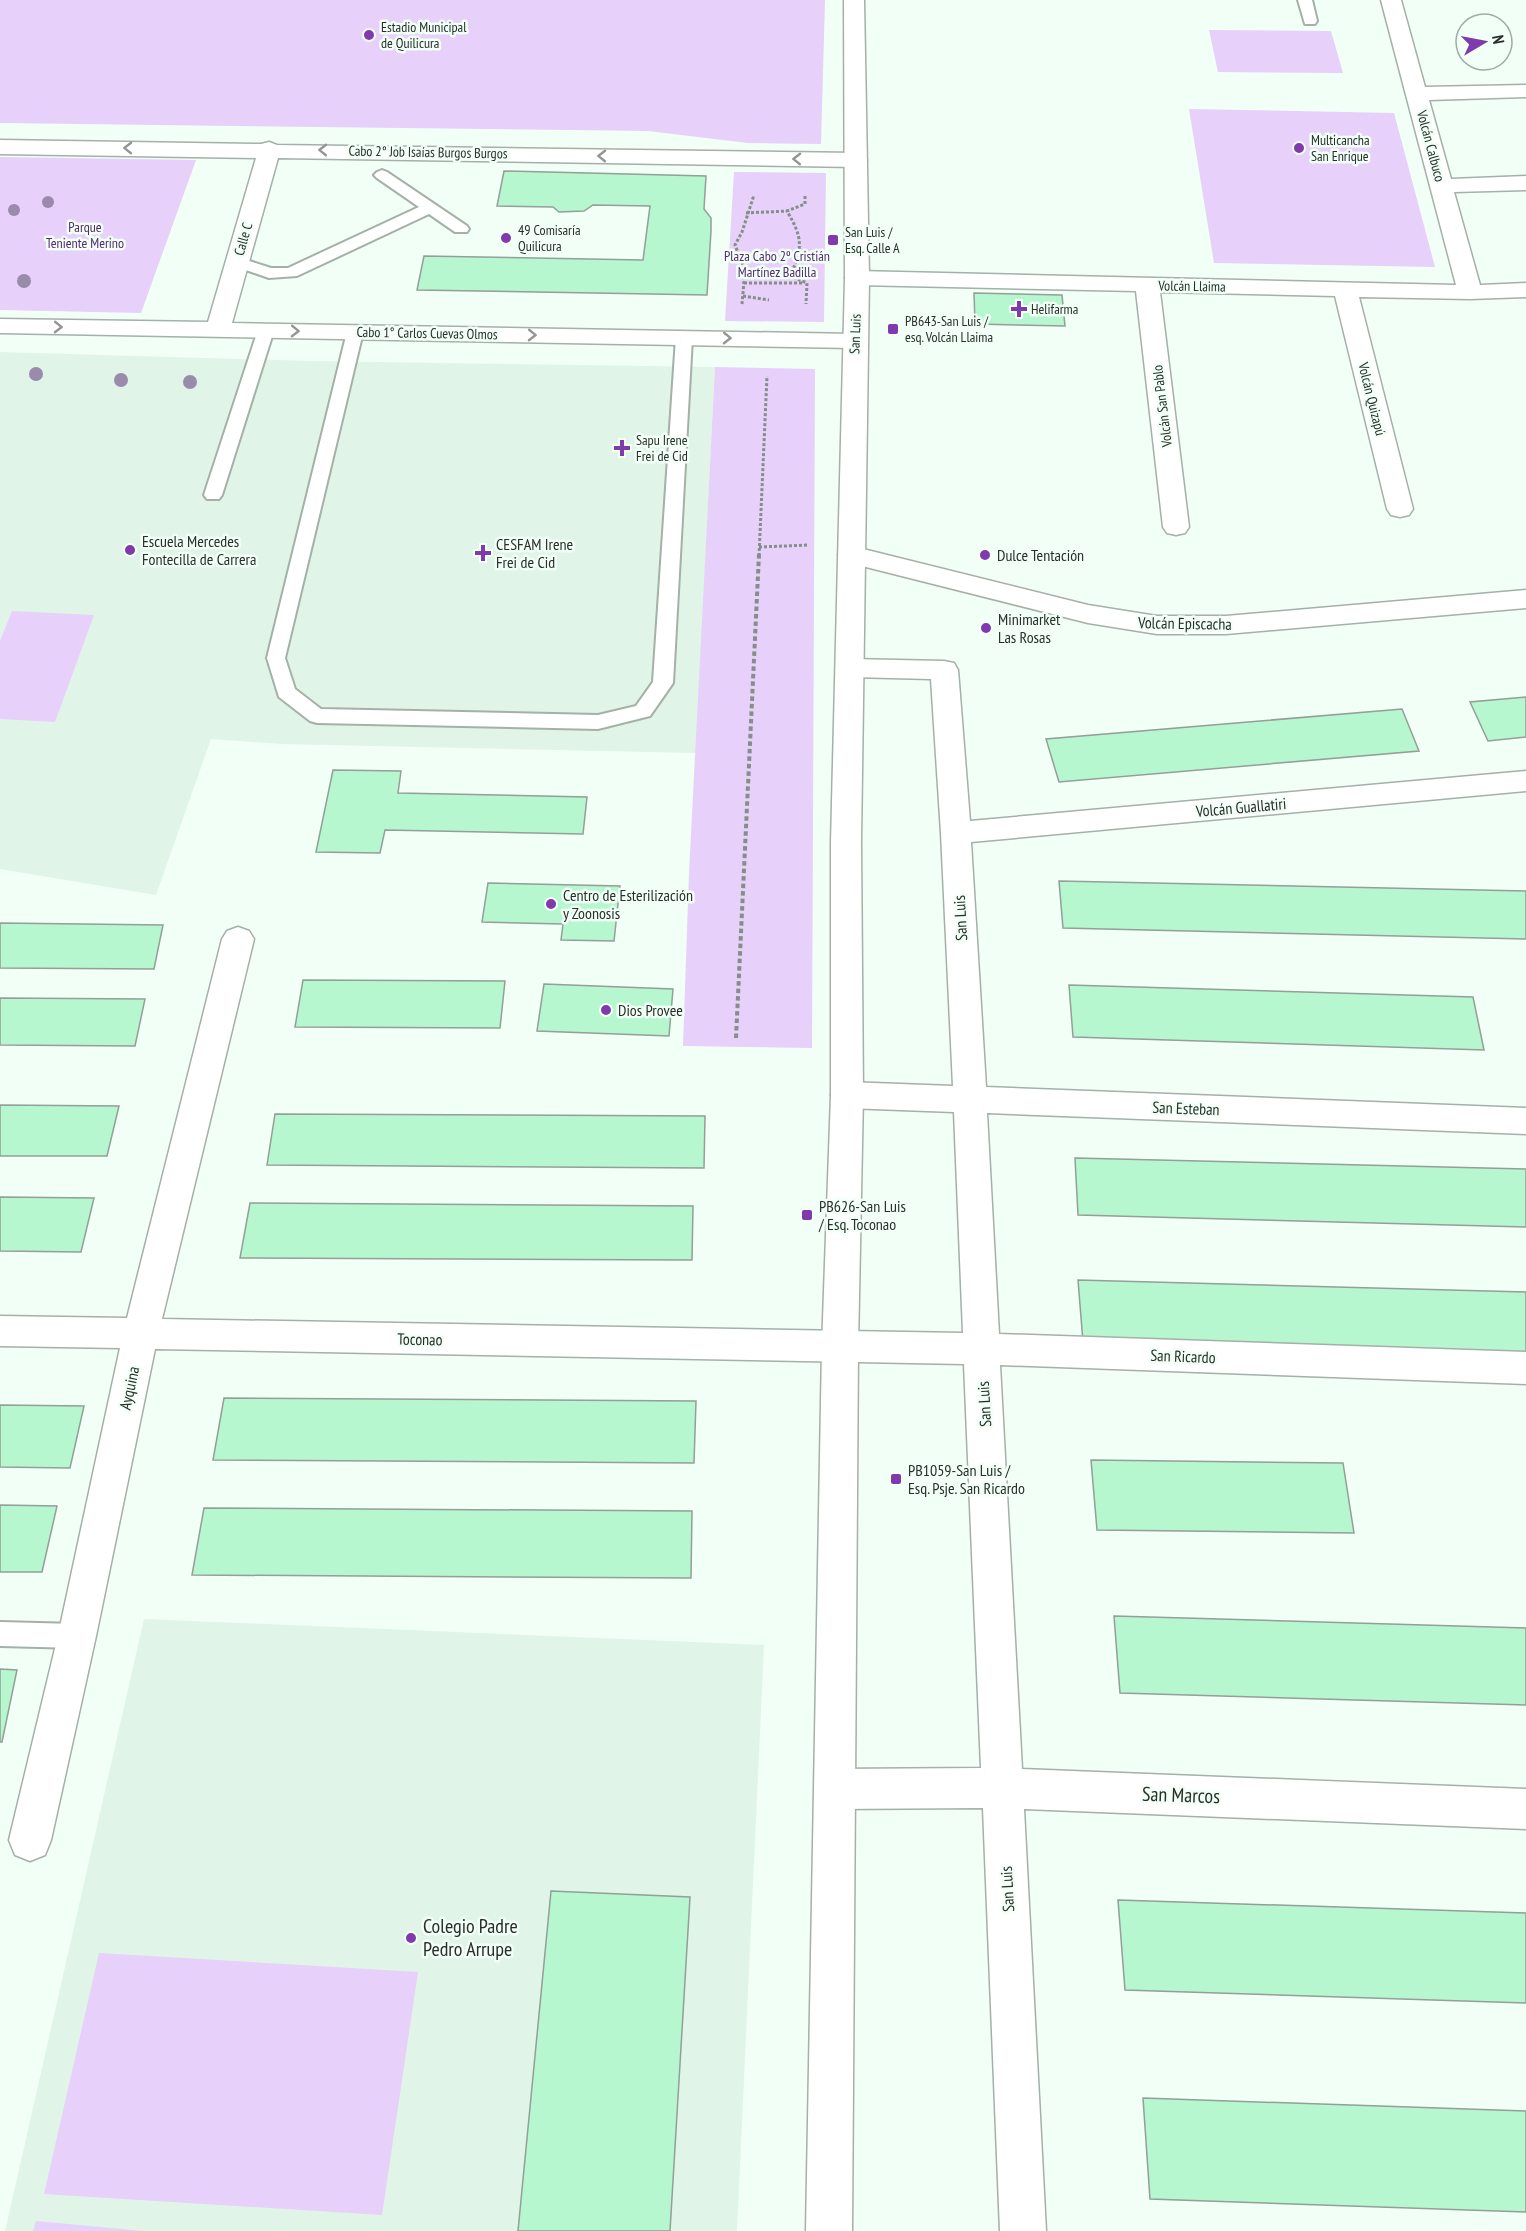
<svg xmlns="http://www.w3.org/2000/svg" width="1526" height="2231" viewBox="0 0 1526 2231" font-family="'PT Sans Narrow',sans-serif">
<rect width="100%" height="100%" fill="#f1fff6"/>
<path fill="#e0f5e7" d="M0,352L311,361L715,367L696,753L282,744L211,739L156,895L0,869Z
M144,1619L764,1645L737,2231H5Z"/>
<path fill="#e7d0fa" d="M0,0H825L821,144L748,143L648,131L0,123Z
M1209,30L1331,31L1343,73L1218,72Z
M1189,109L1394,113L1435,267L1214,263Z
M0,157L196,160L141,313L0,310Z
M734,172L826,173L824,322L725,321Z
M715,367L815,369L812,1048L683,1046L689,873Z
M12,611L94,615L55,722L0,719V641Z
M99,1953L418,1972L382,2215L44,2194Z
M36,2221L143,2231H33Z"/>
<path fill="#b6f7cf" stroke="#939f97" stroke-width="1.5" d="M504,171L706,176L704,209L711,218V231L707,295L417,290L424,256L643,260L650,206L593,205L584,211L559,212L553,207L497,206Z
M974,293L1062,295L1065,326L975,324Z
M1526,697V737L1488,741L1470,702Z
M1402,709L1419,751L1059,782L1046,739Z
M333,770L401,771L398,793L587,797L583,834L385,830L380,853L316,852Z
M1059,881L1526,891V939L1063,928Z
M488,883L620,886L614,941L561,940L563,924L482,922Z
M0,923L163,925L154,969L0,968Z
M303,980L505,981L500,1028L295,1027Z
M544,984L673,989L669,1036L537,1031Z
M1069,985L1473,997L1484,1050L1073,1037Z
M0,998L145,999L135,1046L0,1045Z
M0,1105L119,1106L107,1156H0Z
M275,1114L705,1116L704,1168L267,1165Z
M1075,1158L1526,1169V1227L1078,1215Z
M0,1197L94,1198L81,1252L0,1251Z
M250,1203L693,1206L692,1260L240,1258Z
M1078,1280L1526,1292V1354L1083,1342Z
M224,1398L696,1401L694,1463L213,1460Z
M0,1405L84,1406L70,1468L0,1467Z
M1091,1460L1343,1463L1354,1533L1097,1530Z
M0,1505L57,1506L42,1572H0Z
M204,1508L692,1511L691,1578L192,1575Z
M1114,1616L1526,1628V1705L1120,1693Z
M0,1669L17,1670L2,1742H0Z
M551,1891L690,1897L670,2231H518Z
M1118,1900L1526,1913V2003L1125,1990Z
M1143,2098L1526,2111V2212L1150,2199Z"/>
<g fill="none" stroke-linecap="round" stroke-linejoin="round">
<g stroke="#a4b0a8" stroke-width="4">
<path id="lane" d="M1298,0H1312L1317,21L1315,24H1305Z
M382,170L387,172L467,226L469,229L467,232H455L429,214L297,276L269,278L231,265L229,262L237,257L271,268H288L419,207L377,178L374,175L377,172Z
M266,325L274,330L222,495L219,499H207L204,495L258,330Z
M355,327L363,332L285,658L295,689L321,709L598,715L636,706L653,682L676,338L684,333L692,338L673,683L650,716L598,729L317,723L310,721L279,697L267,658L347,332Z
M0,1622L77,1624L86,1627L90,1636L86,1645L77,1648L0,1646Z"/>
</g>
<g stroke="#a4b0a8" stroke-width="3">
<path id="street" d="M1381,0H1401L1425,87L1526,85V97L1429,100L1451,179L1526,176V190L1454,192L1480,285L1526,283V297L1470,299L1359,297L1413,509L1409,515L1400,517L1391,515L1387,509L1335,296L1160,292L1189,527L1185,533L1176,535L1167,533L1163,527L1136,291L857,285L849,283L845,278L849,273L857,271L1456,285Z
M0,140L261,144L269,142L277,145L856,153L864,155L867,160L864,165L856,167L278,158L232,323L854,334L863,336L866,341L863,346L854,348L0,333V319L208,322L256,158L0,154Z
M851,546L1088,605L1157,616H1226L1526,590V608L1226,634H1157L1088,623L842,561L838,555L842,549Z
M851,659L944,661L954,663L958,670L970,821L1526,771V791L971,842L986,1087L1526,1108V1134L987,1113L999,1334L1526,1352V1384L1000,1365L1022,1769L1526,1789V1829L1024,1809L1046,2231H1000L983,1808L835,1809L821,1803L815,1789L821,1775L835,1769L981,1768L964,1364L155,1349L96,1636L51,1840L45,1855L30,1861L15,1855L9,1840L58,1636L120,1348L0,1346V1316L127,1318L222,939L227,931L238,927L249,931L254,939L162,1319L963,1333L954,1112L847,1108L835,1104L831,1095L835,1086L847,1082L953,1086L941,833L931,679L851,677L841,675L837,668L841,661Z"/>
</g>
<g stroke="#a4b0a8" stroke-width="3">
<path id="secondary" d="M844,0H864L869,278L861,843L863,1095L858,1347L852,2231H806L822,1347L831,1095V843L845,278Z"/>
</g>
<path stroke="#858e89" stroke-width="3" stroke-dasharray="3 2" stroke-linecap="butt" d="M805,196V204L787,211C803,238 803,248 790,276L807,283L806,304
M746,213L787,211
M744,283H803
M743,296L769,300
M742,304L745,270L735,245L742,232L754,195
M759,547L809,545
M759,556L767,376"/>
<path stroke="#858e89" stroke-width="4" stroke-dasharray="4.5 3" stroke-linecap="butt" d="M736,1038L759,554"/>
<use href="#lane" fill="#fff" fill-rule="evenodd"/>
<use href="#street" fill="#fff" fill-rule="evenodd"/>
<use href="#secondary" fill="#fff" fill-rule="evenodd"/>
</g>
<g fill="#9a8aab">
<circle cx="48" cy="202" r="6"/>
<circle cx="14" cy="210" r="6"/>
<circle cx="24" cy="281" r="7"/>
<circle cx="36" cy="374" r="7"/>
<circle cx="121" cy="380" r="7"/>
<circle cx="190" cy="382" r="7"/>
</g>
<defs><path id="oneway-chevron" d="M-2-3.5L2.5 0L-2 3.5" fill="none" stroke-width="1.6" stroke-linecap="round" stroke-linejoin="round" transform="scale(1.5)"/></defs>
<g stroke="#949695">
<use href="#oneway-chevron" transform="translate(128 148) rotate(-179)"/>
<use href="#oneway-chevron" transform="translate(323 150) rotate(-179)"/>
<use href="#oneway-chevron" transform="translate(602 156) rotate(-179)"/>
<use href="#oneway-chevron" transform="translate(797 159) rotate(-179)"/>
<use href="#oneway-chevron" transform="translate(58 327) rotate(1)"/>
<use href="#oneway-chevron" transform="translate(295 331) rotate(1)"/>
<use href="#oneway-chevron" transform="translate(532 335) rotate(1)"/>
<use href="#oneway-chevron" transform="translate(727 338) rotate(1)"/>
</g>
<g fill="#803aad" stroke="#f1fff6" stroke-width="2">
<circle cx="369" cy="35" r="6"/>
<circle cx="1299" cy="148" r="6"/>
<circle cx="506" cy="238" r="6"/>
<rect x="827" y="234" width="12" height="12" rx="3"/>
<path d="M1016 300h6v6h6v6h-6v6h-6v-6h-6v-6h6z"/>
<rect x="887" y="323" width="12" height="12" rx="3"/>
<path d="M619 439h6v6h6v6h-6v6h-6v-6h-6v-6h6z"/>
<circle cx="130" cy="550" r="6"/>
<path d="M480 544h6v6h6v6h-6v6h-6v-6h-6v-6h6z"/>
<circle cx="985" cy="555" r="6"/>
<circle cx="986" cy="628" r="6"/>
<circle cx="551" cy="904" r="6"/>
<circle cx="606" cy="1010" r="6"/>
<rect x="801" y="1209" width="12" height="12" rx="3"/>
<rect x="890" y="1473" width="12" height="12" rx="3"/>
<circle cx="411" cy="1938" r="6"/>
</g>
<g text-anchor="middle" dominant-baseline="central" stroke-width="5" stroke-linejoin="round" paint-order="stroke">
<g font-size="14" fill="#292e2b" stroke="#f1fff6" text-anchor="start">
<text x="381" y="27">Estadio Municipal<tspan x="381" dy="16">de Quilicura</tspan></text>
<text x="1311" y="140">Multicancha<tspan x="1311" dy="16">San Enrique</tspan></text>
<text x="518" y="230">49 Comisaría<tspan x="518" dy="16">Quilicura</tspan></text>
<text x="845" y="232">San Luis /<tspan x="845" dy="16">Esq. Calle A</tspan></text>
<text x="1031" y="309">Helifarma</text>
<text x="905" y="321">PB643-San Luis /<tspan x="905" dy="16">esq. Volcán Llaima</tspan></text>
<text x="636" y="440">Sapu Irene<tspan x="636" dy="16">Frei de Cid</tspan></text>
</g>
<g font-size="14" fill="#292e2b" stroke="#f1fff6">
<text transform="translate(1431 146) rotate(75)">Volcán Calbuco</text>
<text transform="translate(428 152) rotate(1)">Cabo 2° Job Isaías Burgos Burgos</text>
<text transform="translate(243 239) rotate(-74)">Calle C</text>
<text transform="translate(1192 286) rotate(1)">Volcán Llaima</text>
<text transform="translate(427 333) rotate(1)">Cabo 1° Carlos Cuevas Olmos</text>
<text transform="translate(855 334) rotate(-88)">San Luis</text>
<text transform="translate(1372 399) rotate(76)">Volcán Quizapú</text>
<text transform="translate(1162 406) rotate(-97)">Volcán San Pablo</text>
</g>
<g font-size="14" fill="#532b6e" stroke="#f1fff6">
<text x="85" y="227">Parque<tspan x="85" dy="16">Teniente Merino</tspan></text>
<text x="777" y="256">Plaza Cabo 2º Cristián<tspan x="777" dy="16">Martínez Badilla</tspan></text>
</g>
<g font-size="16" fill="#292e2b" stroke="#f1fff6" text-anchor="start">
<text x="142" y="541">Escuela Mercedes<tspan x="142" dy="18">Fontecilla de Carrera</tspan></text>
<text x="496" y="544">CESFAM Irene<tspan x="496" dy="18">Frei de Cid</tspan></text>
<text x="997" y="555">Dulce Tentación</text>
<text x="998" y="619">Minimarket<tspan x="998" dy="18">Las Rosas</tspan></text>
<text x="563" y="895">Centro de Esterilización<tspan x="563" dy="18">y Zoonosis</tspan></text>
<text x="618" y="1010">Dios Provee</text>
<text x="819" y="1206">PB626-San Luis<tspan x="819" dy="18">/ Esq. Toconao</tspan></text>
<text x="908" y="1470">PB1059-San Luis /<tspan x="908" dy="18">Esq. Psje. San Ricardo</tspan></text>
</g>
<g font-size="16" fill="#292e2b" stroke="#f1fff6">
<text transform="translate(1185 623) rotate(1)">Volcán Episcacha</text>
<text transform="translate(1241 807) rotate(-5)">Volcán Guallatiri</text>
<text transform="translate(960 918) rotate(-93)">San Luis</text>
<text transform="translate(1186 1108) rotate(2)">San Esteban</text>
<text transform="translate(420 1339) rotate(1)">Toconao</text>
<text transform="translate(1183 1356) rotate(2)">San Ricardo</text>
<text transform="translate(129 1388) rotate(-78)">Ayquina</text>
<text transform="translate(984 1404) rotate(-93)">San Luis</text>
<text transform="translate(1007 1889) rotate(-93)">San Luis</text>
</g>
<g font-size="20" fill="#292e2b" stroke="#f1fff6">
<text transform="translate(1181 1795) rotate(2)">San Marcos</text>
</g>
<g font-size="20" fill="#292e2b" stroke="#f1fff6" text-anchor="start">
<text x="423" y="1926">Colegio Padre<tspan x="423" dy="23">Pedro Arrupe</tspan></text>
</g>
</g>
<g transform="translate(1484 42) rotate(80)"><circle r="28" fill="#f1fff6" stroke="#a1aba5" stroke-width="1.5"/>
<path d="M0-4.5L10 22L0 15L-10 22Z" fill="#803aad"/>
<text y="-9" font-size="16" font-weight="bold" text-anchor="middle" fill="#292e2b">N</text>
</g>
</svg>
